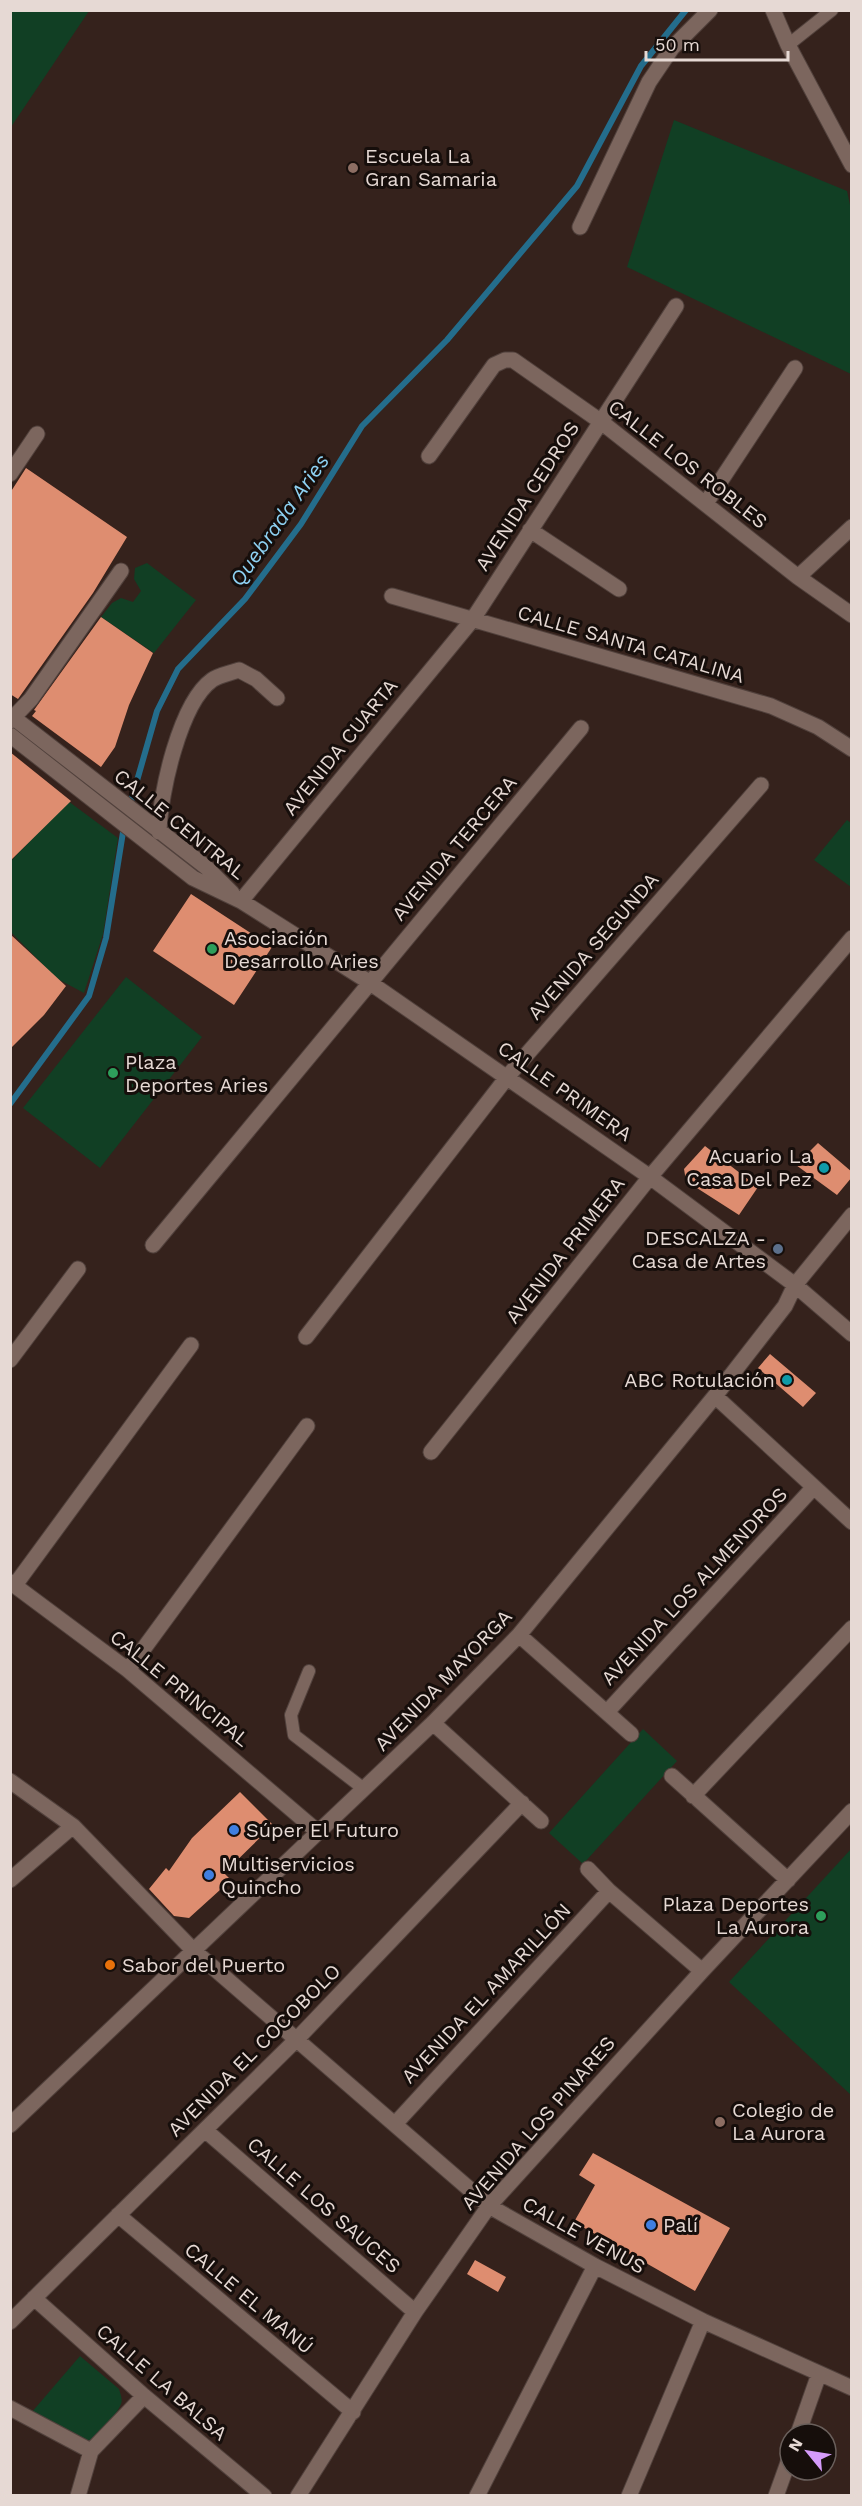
<svg xmlns="http://www.w3.org/2000/svg" width="862" height="2506" viewBox="0 0 862 2506" font-family="'Work Sans',sans-serif">
<rect width="100%" height="100%" fill="#35221c"/>
<path fill="#113f24" d="M11,10L89,11L11,127L10,11Z
M674,120L847,191L852,214L851,374L627,267Z
M147,563L196,600L154,653L101,617L112,603L121,598L133,602L141,591L134,579L135,568Z
M68,801L118,838L103,934L84,993L56,978L11,932L10,862Z
M847,820L851,823V887L814,860Z
M126,977L202,1037L100,1168L23,1108Z
M643,1729L677,1761L583,1864L549,1833Z
M851,1849V2095L729,1982Z
M80,2356L119,2389C120,2393 123,2399 121,2404C118,2413 97,2438 88,2442L31,2413Z"/>
<g fill="none" stroke-linecap="round" stroke-linejoin="round">
<path stroke="#246d8c" stroke-width="6" d="M130,805L157,711L178,669L245,599L301,524L362,426L447,340L577,186L641,66L686,10
M10,1104L89,996L106,938L124,826"/>
</g>
<path fill="#de8d70" d="M26,468L127,537L93,593L18,699L10,694V493Z
M101,617L153,653L129,705L115,747L101,767L32,716L36,711L34,710Z
M10,752L71,801L10,861Z
M191,894L272,947L234,1005L153,951Z
M10,934L66,986L44,1015L10,1049Z
M818,1143L852,1172V1177L837,1195L796,1165Z
M705,1146L758,1187L739,1215L686,1181L684,1169Z
M770,1354L816,1393L803,1407L758,1368Z
M240,1792L273,1825L224,1873L231,1880L189,1918L174,1916L149,1889L166,1868L169,1871L192,1838Z
M593,2153L730,2228L695,2291L574,2222L595,2185L579,2175Z
M475,2260L506,2277L498,2292L467,2274Z"/>
<g fill="none" stroke-linecap="round" stroke-linejoin="round">
<g stroke="#51413c" stroke-width="14">
<path id="lane" d="M788,45L832,10
M309,1671L291,1715L294,1735L364,1789"/>
</g>
<g stroke="#51413c" stroke-width="17">
<path id="street" d="M773,10L788,45L852,165
M580,227L649,82L672,48L710,10
M429,456L494,365L505,360H513L600,421L798,577L852,615
M10,474L37,434
M706,503L795,368
M530,530L619,589
M798,577L852,527
M392,596L771,706L818,727L852,749
M10,715L206,867L232,893
M10,721L31,699L121,571
M10,735L193,878L241,901L369,982L650,1177L795,1285L852,1334
M159,832C160,793 180,703 212,680C219,675 231,673 239,670L256,679L277,698
M241,901L473,619L676,306
M153,1245L581,728
M306,1337L508,1076L761,785
M10,1360L78,1269
M715,1396L852,1522
M431,1452L650,1177L852,938
M10,1582L128,1670L318,1832
M15,1585L191,1345
M519,1635L631,1734
M128,1670L307,1426
M607,1712L813,1488
M433,1723L541,1821
M672,1776L788,1880
M10,1781L73,1826L193,1950L489,2206L595,2266L703,2321L852,2388
M693,1796L852,1628
M588,1869L609,1891L702,1971
M10,1880L73,1826
M395,2124L609,1891
M10,2125L433,1723L519,1635L715,1396L785,1306L795,1285L852,1215
M205,2130L415,2312
M118,2215L353,2412
M34,2298L144,2396L264,2496
M10,2322L297,2039L522,1803
M10,2408L91,2451
M798,2434L819,2374
M78,2496L91,2451L144,2396
M298,2496L415,2312L489,2206L702,1971L852,1811
M477,2496L595,2266
M629,2496L703,2321
M776,2496L790,2457"/>
</g>
<use href="#lane" stroke="#7c665e" stroke-width="12"/>
<use href="#street" stroke="#7c665e" stroke-width="15"/>
</g>
<g fill="#8d6e63" stroke="#160e0b" stroke-width="2">
<circle cx="353" cy="168" r="6"/>
<circle cx="720" cy="2122" r="6"/>
</g>
<g fill="#2e9e5b" stroke="#160e0b" stroke-width="2">
<circle cx="212" cy="949" r="6"/>
<circle cx="113" cy="1073" r="6"/>
<circle cx="821" cy="1916" r="6"/>
</g>
<g fill="#0f9aa8" stroke="#160e0b" stroke-width="2">
<circle cx="824" cy="1168" r="6"/>
<circle cx="787" cy="1380" r="6"/>
</g>
<circle fill="#5c6f8a" stroke="#160e0b" stroke-width="2" cx="778" cy="1249" r="6"/>
<g fill="#3f7fe0" stroke="#160e0b" stroke-width="2">
<circle cx="234" cy="1830" r="6"/>
<circle cx="209" cy="1875" r="6"/>
<circle cx="651" cy="2225" r="6"/>
</g>
<circle fill="#e8710a" stroke="#160e0b" stroke-width="2" cx="110" cy="1965" r="6"/>
<g text-anchor="middle" dominant-baseline="central" stroke-width="6" stroke-linejoin="round" paint-order="stroke">
<g font-size="20" fill="#e6d9d4" stroke="#160e0b" text-anchor="start">
<text x="365" y="156">Escuela La<tspan x="365" dy="23">Gran Samaria</tspan></text>
<text x="224" y="938">Asociación<tspan x="224" dy="23">Desarrollo Aries</tspan></text>
<text x="125" y="1062">Plaza<tspan x="125" dy="23">Deportes Aries</tspan></text>
<text x="812" y="1156" text-anchor="end">Acuario La<tspan x="812" dy="23">Casa Del Pez</tspan></text>
<text x="766" y="1238" text-anchor="end">DESCALZA -<tspan x="766" dy="23">Casa de Artes</tspan></text>
<text x="775" y="1380" text-anchor="end">ABC Rotulación</text>
<text x="246" y="1830">Súper El Futuro</text>
<text x="221" y="1864">Multiservicios<tspan x="221" dy="23">Quincho</tspan></text>
<text x="809" y="1904" text-anchor="end">Plaza Deportes<tspan x="809" dy="23">La Aurora</tspan></text>
<text x="122" y="1965">Sabor del Puerto</text>
<text x="732" y="2110">Colegio de<tspan x="732" dy="23">La Aurora</tspan></text>
<text x="663" y="2225">Palí</text>
</g>
<g font-size="20" fill="#e6d9d4" stroke="#160e0b">
<text transform="translate(688 464) rotate(38)">CALLE LOS ROBLES</text>
<text transform="translate(527 496) rotate(-57)">AVENIDA CEDROS</text>
<text transform="translate(631 644) rotate(16)">CALLE SANTA CATALINA</text>
<text transform="translate(340 747) rotate(-51)">AVENIDA CUARTA</text>
<text transform="translate(180 824) rotate(39)">CALLE CENTRAL</text>
<text transform="translate(454 848) rotate(-50)">AVENIDA TERCERA</text>
<text transform="translate(593 946) rotate(-49)">AVENIDA SEGUNDA</text>
<text transform="translate(565 1091) rotate(35)">CALLE PRIMERA</text>
<text transform="translate(565 1250) rotate(-52)">AVENIDA PRIMERA</text>
<text transform="translate(694 1586) rotate(-47)">AVENIDA LOS ALMENDROS</text>
<text transform="translate(443 1680) rotate(-46)">AVENIDA MAYORGA</text>
<text transform="translate(180 1688) rotate(39)">CALLE PRINCIPAL</text>
<text transform="translate(486 1993) rotate(-47)">AVENIDA EL AMARILLÓN</text>
<text transform="translate(254 2050) rotate(-45)">AVENIDA EL COCOBOLO</text>
<text transform="translate(538 2123) rotate(-49)">AVENIDA LOS PINARES</text>
<text transform="translate(324 2205) rotate(41)">CALLE LOS SAUCES</text>
<text transform="translate(584 2235) rotate(29)">CALLE VENUS</text>
<text transform="translate(249 2298) rotate(40)">CALLE EL MANÚ</text>
<text transform="translate(162 2382) rotate(41)">CALLE LA BALSA</text>
</g>
<g font-size="21" font-style="italic" fill="#8ed1f2" stroke="#160e0b">
<text transform="translate(279 520) rotate(-55)">Quebrada Aries</text>
</g>
</g>
<rect width="862" height="2506" fill="none" stroke="#e6d9d4" stroke-width="24"/>
<g transform="translate(808 2452) rotate(300)"><circle r="28" fill="#160e0b" stroke="#695f5b" stroke-width="1.5"/>
<path d="M0-4.5L10 22L0 15L-10 22Z" fill="#d59bfa"/>
<text y="-9" font-size="16" font-weight="bold" text-anchor="middle" fill="#e6d9d4">N</text>
</g>
<path d="M646 51v9h142v-9" fill="none" stroke="#e6d9d4" stroke-width="3"/>
<text x="655" y="51" font-size="18" fill="#e6d9d4" stroke="#160e0b" stroke-width="4.5" paint-order="stroke">50 m</text>
</svg>
